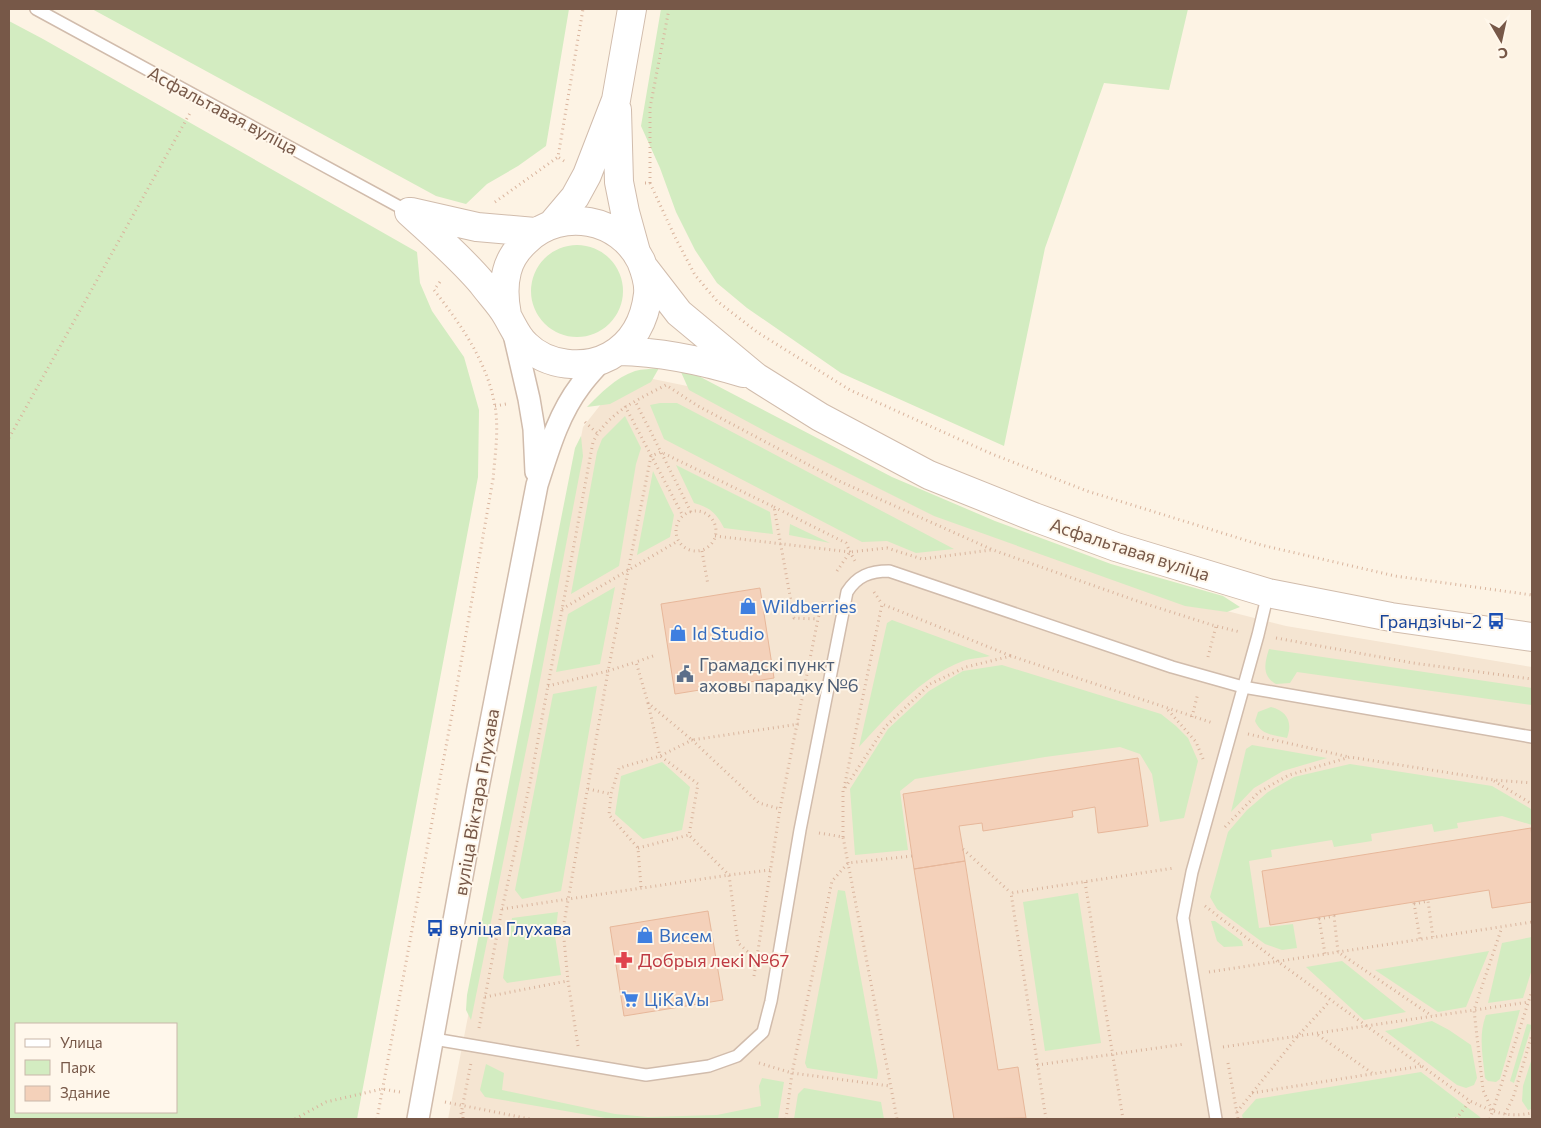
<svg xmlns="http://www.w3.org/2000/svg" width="1541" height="1128" viewBox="0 0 1541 1128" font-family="Commissioner,sans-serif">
<rect width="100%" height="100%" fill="#fdf3e4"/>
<path fill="#f5e5d2" d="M648,378L697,388L892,487L1180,599L1286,626L1532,667V1119H448L583,427L609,394Z"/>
<path fill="#d3ecc1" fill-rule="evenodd" d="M92,9H569L546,146L518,166L487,184L466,204L436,196Z
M661,9H1188L1169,90L1104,83L1045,248L1004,446L841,373L747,308L717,283L695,250L676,212L660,168L641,126Z
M9,21L43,39L417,252L420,283L432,311L464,357L479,410L478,477L357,1119H9ZM16,1024H176V1112H16Z
M531 291a46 46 0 1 1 92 0a46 46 0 1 1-92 0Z
M659,368L651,382L610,404L587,407C601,393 615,378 635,371C642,369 651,369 659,368Z
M687,370L892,477L995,521L1111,564L1223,596L1240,607L1227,612L1185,606L934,516L776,437L689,390L681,372Z
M660,403H677L954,549L916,553L887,541L862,542L664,439L650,405Z
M625,416L641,448L636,464L619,566L571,594L597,452L602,439Z
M581,436L583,456L536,701L471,1020L466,1010L467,995L575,448Z
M676,465L770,512L773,534L724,528C716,513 711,508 694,503Z
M653,471L674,515L670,537L637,555Z
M790,524L830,543L789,535Z
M615,587L600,664L556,672L568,614Z
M892,620L990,656C981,658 971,658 963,661C921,677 889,714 859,747L887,623Z
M1269,649L1532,688V705L1297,672L1290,683L1276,684C1261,676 1265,662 1269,649Z
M1002,665L1161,714L1176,726L1188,738L1198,761L1184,818L1160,822L1152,774L1140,754L1120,747L1045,757L915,779L900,791L908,850L855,855L850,789L888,729L929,691L963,671Z
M597,686L561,891L522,899L515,890L553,694Z
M1271,707C1287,711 1293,722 1287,738C1273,735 1261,735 1255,721L1258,712Z
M1252,745L1327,758L1283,771L1254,788L1231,812L1246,749Z
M662,762L690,787L682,830L643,839L615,814L621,776Z
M1350,764L1492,786L1531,809L1532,825L1502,816L1457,823L1458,828L1434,832L1432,824L1371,834L1372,841L1334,847L1332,840L1271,850L1272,857L1249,861L1259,928L1293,924L1297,948L1282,950L1265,944L1217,909L1210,897L1228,832L1247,810L1268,792L1294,777Z
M838,890L845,891L878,1072L877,1079L807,1068L805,1063Z
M1078,893L1101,1043L1045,1051L1023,902Z
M558,912L555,936L561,975L507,983L503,978L512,918Z
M1211,921H1215L1242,941L1243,946L1224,947L1217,941Z
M1532,937V969L1523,998L1488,1003L1502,943Z
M1489,951L1466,1007L1438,1012L1375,970Z
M1342,961L1406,1012L1364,1020L1306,967Z
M1520,1010L1500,1079L1496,1082L1488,1081L1485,1078C1483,1056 1478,1036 1486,1015Z
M1432,1021L1449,1030L1471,1045L1477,1078L1474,1085L1466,1088L1457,1085L1385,1031Z
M1527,1024L1532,1025L1514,1083L1510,1081Z
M1532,1058V1109L1528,1110L1522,1101L1523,1086Z
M486,1064L504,1073L502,1090L615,1114L648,1117L717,1115L761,1106L759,1086L762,1078L784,1082L778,1119H611L485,1097L480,1090Z
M1421,1072L1480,1117L1481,1119H1458V1117L1440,1119H1243L1242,1115L1256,1099Z
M804,1088L881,1102L884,1119H794L798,1094Z"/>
<path fill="#f4d1ba" stroke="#e7b79a" d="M760,588L774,678L675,694L661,604Z
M1138,758L1148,826L1098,833L1095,807L1072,811L1073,817L983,831L982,823L959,826L965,861L914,869L903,794Z
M1531,828L1532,838V902L1492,908L1489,890L1270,925L1262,871Z
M965,861L998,1070L1018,1067L1026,1118L954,1119L914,869Z
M708,911L723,1000L624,1016L610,927Z"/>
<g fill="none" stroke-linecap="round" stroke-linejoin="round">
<g stroke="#d1bcac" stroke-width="14">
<path id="service" d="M36,9L409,212
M434,1039L646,1075L709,1066L737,1056L763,1032L771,1001L800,830L847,592C857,576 870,571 889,571L1172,667L1243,687L1532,737
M1216,1119L1183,918L1192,872L1258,635L1268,593"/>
</g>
<g stroke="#d1bcac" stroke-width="24">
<path id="minor" d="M513,330L529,399L534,429L536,472
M418,1119L478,788L537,485C548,451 558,415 580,386C586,377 595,368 602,360"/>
</g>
<g stroke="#d1bcac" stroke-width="30">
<path id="tertiary" d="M617,110L619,182L625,212L636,252
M409,212C434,235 460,257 482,283C490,294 501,305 507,316C513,326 517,337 526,345C547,366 584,370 610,356C633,343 645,320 648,294C649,284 645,271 641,261C620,218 562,207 527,240C518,248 510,259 507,271C503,286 504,300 507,315
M411,212L477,227L535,232
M553,223L575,197L587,175L616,100L632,9
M645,269L679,313L756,377L820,417L929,475L1034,517L1116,547L1268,593L1391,617L1532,637
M618,351C661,352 701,360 743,373"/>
</g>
<path stroke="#d9b49d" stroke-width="3" stroke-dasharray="1 4" stroke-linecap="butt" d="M564,161L558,157L583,9
M645,183H650L675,237L695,275L717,301L757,332L850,390L992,454L1087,491L1261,545L1395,576L1532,595
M650,183V108L669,9
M495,202L558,157
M495,406L506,404
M625,406L683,516
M585,422L597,433
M9,438L190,113
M774,507L846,543L850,552
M676 531a20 20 0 1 1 40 0a20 20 0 1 1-40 0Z
M691,512L661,452L774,507L794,618L818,619
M715,536L850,552L855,561
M702,551L708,585
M837,571L850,552L887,548L922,559L991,550
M874,592L882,604
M562,609L678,541
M1276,638L1413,663L1532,679
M653,656L636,662L648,703L692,740L799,724
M1208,657L1216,626
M548,686L608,671L651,456L661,452L635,401
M648,703L660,756L692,740L759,803L780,809
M1168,710L1196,742L1203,759
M1192,717L1198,693
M1248,734L1349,757
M1494,781L1532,804
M844,788L882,604L1011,656
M588,789L611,794
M1225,827L1259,792L1289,775L1350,757L1494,780L1532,783
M819,833L843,837L897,1119
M843,837V791L885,727L930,684L966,667L1011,656L1213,723
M638,848L689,835
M963,849L1011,893
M1085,882L1123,1119
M641,887L638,848L609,815L611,794L619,768L660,756L698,784L689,835L729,875L770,870
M1414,903L1420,939
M1414,904L1428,901L1433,937
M1205,906L1277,961L1470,1101C1494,1112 1505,1118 1532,1113
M502,909L729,875L738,943L756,959
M1319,918L1325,954
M1319,919L1334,916L1338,952L1432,1016
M1209,972L1532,922
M754,976L780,809L818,619L824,599
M485,997L567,981
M479,1028L502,909L530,783L593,442C608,412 639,399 666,385L698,406L839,481L993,550L1140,602L1212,625L1240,632
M1318,1035L1372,1073
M578,1046L568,981L563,929L608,671L636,662
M1223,1047L1529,1002
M759,1063L792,1073L890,1086
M1228,1063L1238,1119
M1037,1065L1185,1044
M1252,1093L1422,1066
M445,1102L530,1119
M1492,1110L1483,1090L1474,1010L1502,927
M463,1112V1119
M1237,1112L1296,1038L1329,1002
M295,1119L326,1102L382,1089L400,1092
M377,1119L452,714L493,479C495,455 499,430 495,406C487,361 461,325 434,290L442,279
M460,1119L471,1063
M786,1119L792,1073L832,881L848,863L912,856
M1046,1119L1011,893L1174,868
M1456,1119L1470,1101
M1490,1119L1532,991
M1504,1119L1505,1114L1513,1098L1532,1035"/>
<use href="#service" stroke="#fff" stroke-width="11"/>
<use href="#minor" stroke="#fff" stroke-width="21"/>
<use href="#tertiary" stroke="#fff" stroke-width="28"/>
</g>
<defs>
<g id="shop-bare" transform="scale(1.35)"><path d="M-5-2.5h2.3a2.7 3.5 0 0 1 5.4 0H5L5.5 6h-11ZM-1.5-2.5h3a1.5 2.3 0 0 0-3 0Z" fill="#3f7fe0" stroke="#fff7eb" stroke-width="2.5" paint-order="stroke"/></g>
<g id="bus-bare" transform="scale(1.35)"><path d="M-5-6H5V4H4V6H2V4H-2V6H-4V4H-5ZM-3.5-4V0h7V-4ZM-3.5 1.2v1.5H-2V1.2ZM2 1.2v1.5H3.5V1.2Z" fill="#1a4fb4" stroke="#fff7eb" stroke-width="2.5" paint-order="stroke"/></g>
<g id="civic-bare" transform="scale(1.35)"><path d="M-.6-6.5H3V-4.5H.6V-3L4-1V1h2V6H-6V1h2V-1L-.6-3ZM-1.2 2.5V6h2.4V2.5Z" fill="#5c6f8a" stroke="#fff7eb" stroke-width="2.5" paint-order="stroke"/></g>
<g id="pharmacy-bare" transform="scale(1.35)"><path d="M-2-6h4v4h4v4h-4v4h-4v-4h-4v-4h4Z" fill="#e0444e" stroke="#fff7eb" stroke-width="2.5" paint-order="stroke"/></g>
<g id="supermarket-bare" transform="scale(1.35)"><path d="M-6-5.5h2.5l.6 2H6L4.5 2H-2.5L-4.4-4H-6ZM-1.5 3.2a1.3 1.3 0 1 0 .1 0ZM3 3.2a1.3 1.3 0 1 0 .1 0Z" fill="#3f7fe0" stroke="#fff7eb" stroke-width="2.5" paint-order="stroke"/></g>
</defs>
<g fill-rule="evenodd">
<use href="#shop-bare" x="748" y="606"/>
<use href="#bus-bare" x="1496" y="621"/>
<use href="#shop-bare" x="678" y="633"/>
<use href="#civic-bare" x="685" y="674"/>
<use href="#bus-bare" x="435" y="928"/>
<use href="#shop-bare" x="645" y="935"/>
<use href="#pharmacy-bare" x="624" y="960"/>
<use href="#supermarket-bare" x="630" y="999"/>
</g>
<g text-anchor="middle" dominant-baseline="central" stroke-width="4" stroke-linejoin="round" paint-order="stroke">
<g font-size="18" fill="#775848" stroke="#fff7eb">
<text transform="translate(223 110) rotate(28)">Асфальтавая вуліца</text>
<text transform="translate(1130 549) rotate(18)">Асфальтавая вуліца</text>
<text transform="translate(476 802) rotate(-80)">вуліца Віктара Глухава</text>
</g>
<g font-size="18" fill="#366cbe" stroke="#fff7eb" text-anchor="start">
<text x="762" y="606">Wildberries</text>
<text x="692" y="633">Id Studio</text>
<text x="659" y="935">Висем</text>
<text x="644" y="999">ЦiKaVы</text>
</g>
<g font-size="18" fill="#164399" stroke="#fff7eb" text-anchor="end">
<text x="1482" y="621">Грандзічы-2</text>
<text x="449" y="928" text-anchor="start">вуліца Глухава</text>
</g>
<g font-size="18" fill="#4e5e75" stroke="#fff7eb" text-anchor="start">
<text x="699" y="664">Грамадскі пункт<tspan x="699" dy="21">аховы парадку №6</tspan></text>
</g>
<g font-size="18" fill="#be3a42" stroke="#fff7eb" text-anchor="start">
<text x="638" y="960">Добрыя лекі №67</text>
</g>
</g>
<rect width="1541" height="1128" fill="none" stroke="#775848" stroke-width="20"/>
<rect x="15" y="1023" width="162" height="90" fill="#fff7eb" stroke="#c9b7aa"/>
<rect x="25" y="1039" width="25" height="8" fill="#ffffff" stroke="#c9b7aa"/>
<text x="60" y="1048" font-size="15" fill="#775848">Улица</text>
<rect x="25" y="1060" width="25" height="15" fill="#d3ecc1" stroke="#c9b7aa"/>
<text x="60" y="1073" font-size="15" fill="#775848">Парк</text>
<rect x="25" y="1086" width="25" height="15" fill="#f4d1ba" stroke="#c9b7aa"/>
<text x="60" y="1098" font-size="15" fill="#775848">Здание</text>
<g transform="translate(1501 40) rotate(171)" stroke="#fff7eb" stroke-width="4" paint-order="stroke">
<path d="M0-4L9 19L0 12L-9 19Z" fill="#775848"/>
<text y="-8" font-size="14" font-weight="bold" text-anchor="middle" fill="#775848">С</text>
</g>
</svg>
